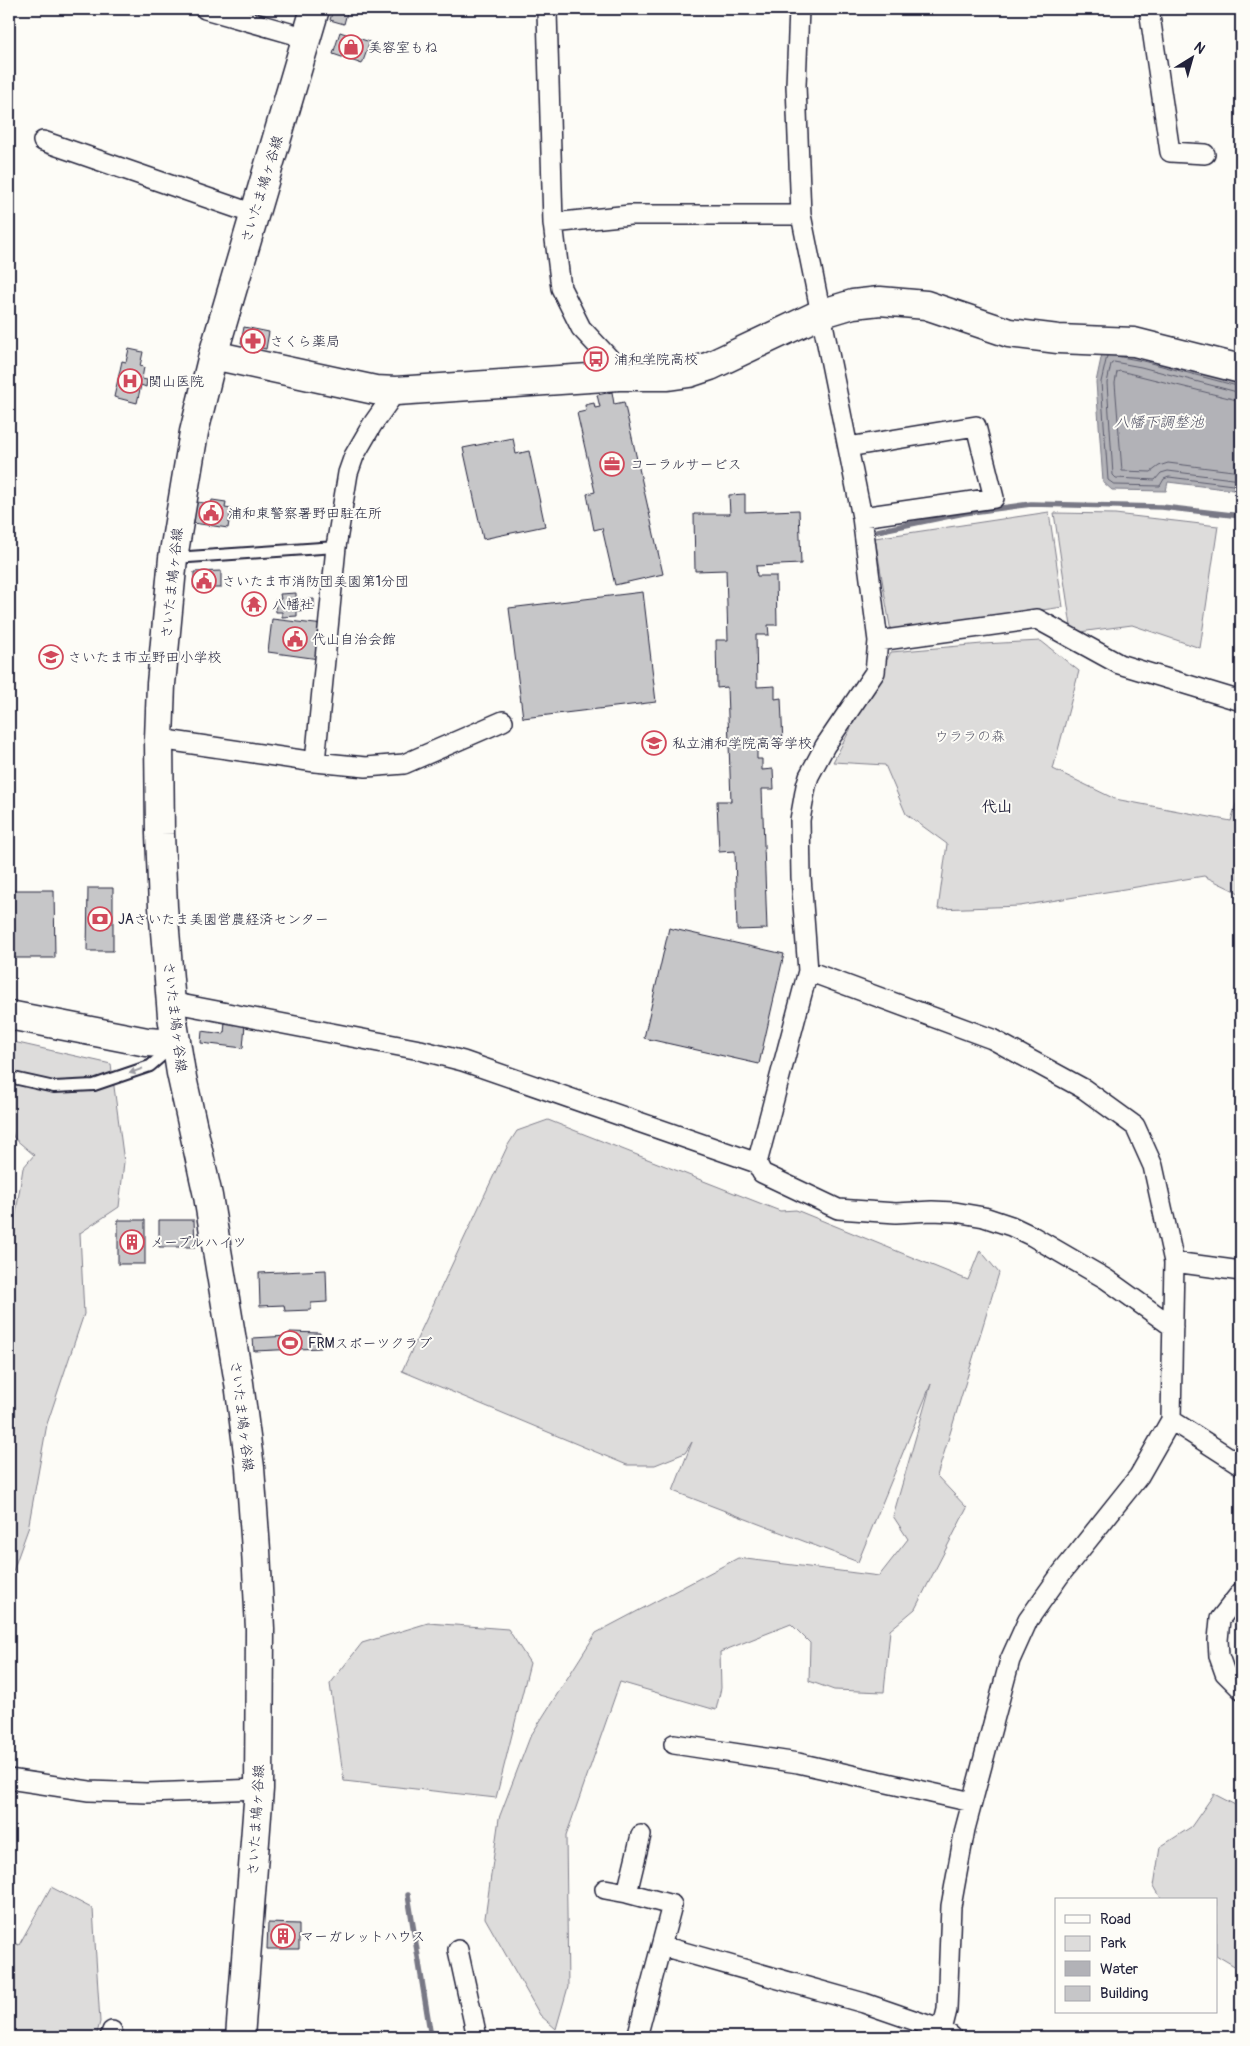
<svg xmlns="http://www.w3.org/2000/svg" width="1250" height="2046" viewBox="0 0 1250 2046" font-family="Pangolin,'Klee One',sans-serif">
<rect width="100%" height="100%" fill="#fdfcf7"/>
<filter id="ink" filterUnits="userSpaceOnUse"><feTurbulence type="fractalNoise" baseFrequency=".02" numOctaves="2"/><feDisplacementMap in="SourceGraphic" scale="10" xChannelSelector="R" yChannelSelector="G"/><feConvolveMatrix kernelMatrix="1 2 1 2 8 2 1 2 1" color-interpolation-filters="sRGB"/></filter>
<g filter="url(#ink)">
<path fill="#dddcdb" stroke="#807f8b" d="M1049,512L1063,607L891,632L875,538Z
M1054,513L1115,514L1218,526L1200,648L1132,625L1072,633Z
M1041,641L1079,671L1053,769L1115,799L1231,821L1241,787V894L1204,876L1020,906L938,909L947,844L906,814L885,765L833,762L891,652L982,644Z
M9,1041L111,1064L124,1162L119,1207L80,1233L84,1314L47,1424L28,1529L9,1582V1257L23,1168L34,1155L14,1138L9,1124Z
M548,1120L780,1211L796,1210L968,1280L980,1250L999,1273L937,1476L967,1508L915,1609L890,1630L884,1692L834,1690L809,1681L810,1643L791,1624L720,1652L721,1688L716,1710L620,1682L566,1836L568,1987L556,2029L540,2015L485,1918L499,1818L530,1737L596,1633L738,1558L879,1576L908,1539L893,1516L931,1384L858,1562L673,1491L692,1442L685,1453L655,1465H627L402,1371L508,1145L517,1131Z
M428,1623L508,1629L530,1663L496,1798L344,1781L330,1684L362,1643Z
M1214,1794L1241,1808V1970L1216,1955V1900H1162L1154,1886L1160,1847L1191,1827Z
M51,1887L93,1909L100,2022L96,2037H9V1941L19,1945Z"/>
<path fill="#b2b2b7" stroke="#787885" d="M1103,349L1144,356L1241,383V491L1168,482L1166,491L1112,490L1103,482L1096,382Z"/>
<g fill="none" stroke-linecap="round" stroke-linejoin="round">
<path stroke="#5c5c6d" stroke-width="1" d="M1107,356L1101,382L1108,480L1115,485L1160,486L1164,479L1169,477L1241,486
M1116,356L1143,361L1241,387
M1241,393L1141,367L1114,362L1111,364L1107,383L1113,475L1116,478L1155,480L1161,473L1168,471L1241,480
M1241,401L1120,371L1117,372L1115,383L1122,471L1151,472L1159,466L1168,463L1241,472"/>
<path stroke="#787885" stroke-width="5.5" d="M877,531L964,513L1031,504L1162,507L1241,516
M408,1895L431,2037"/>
</g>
<path fill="#c6c6c8" stroke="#22223b" d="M333,9H348L344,24L330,20Z
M340,32L370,42L362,64L333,54Z
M244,327L269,332L266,349L241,343Z
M129,349L143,352L140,366L144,367L142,379L147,380L146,387L141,385L137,403L114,397L122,361L126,362Z
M612,392L614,404L624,402L663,574L615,585L602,528L594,530L587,494L595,492L577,413L586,411L585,405L594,403L595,408L600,407L597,395Z
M513,438L516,454L529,451L545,526L483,539L463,448Z
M745,494V512L799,510L801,564L756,566L757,576H776L777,625H768L769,635H756L757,687L775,686V699L781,698L783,744L757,745V759H762V770L773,769L774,789H762L767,929L737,930L735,851L719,852L717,801H731L727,687L717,688L716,640H728L726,570L695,571L694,514H730L729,495Z
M212,500L226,502L225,508L231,509L228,528L193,523L197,502L211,504Z
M221,571V588H194V572Z
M643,592L656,702L523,718L509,608Z
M296,593V600L314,599V609L297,611V616L282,617V612H276L275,600L281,599L280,594Z
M272,619L324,625L319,659L268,652Z
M88,888H113V951H87Z
M9,890H54L55,958H9Z
M669,928L784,954L759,1064L644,1038Z
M225,1021L245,1024L243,1048L201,1043L202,1031L224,1034Z
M118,1220H145V1264H118Z
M159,1220H194L195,1247H159Z
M326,1270L327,1302L311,1303V1310L285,1311L284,1305L260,1306L259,1273Z
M290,1332L320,1333L321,1348L254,1351L253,1338L289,1336Z
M268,1923L299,1924V1949H267Z"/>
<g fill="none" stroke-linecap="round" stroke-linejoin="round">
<g stroke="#22223b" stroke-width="14">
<path id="lane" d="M174,558L336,547
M9,1077L54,1087L94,1085L150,1066L171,1048"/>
</g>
<g stroke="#22223b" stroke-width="22">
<path id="street" d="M205,9L307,38
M799,9L796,85L801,215L862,517L878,641L875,672L825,746L809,776L806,786L800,820L801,877L808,971L757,1163L762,1173L838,1209L896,1213L932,1211L955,1212L984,1217L1011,1226L1032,1236L1106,1279L1173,1327
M1149,9L1170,152L1205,154
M547,11L553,223L561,288L581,328L610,359L619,376
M43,141L254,214
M553,223L630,215H801
M848,447L976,426L994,498L862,517
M878,641L1037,619L1119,664L1241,701
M159,739L315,762L366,767L404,764L503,721
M315,762L336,547L348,473L354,456L372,425L396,391
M808,971L992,1039L1084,1089L1135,1126L1153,1166L1174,1262L1171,1420L1139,1476L1060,1575L1028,1620L1010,1660L965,1829L951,1906L947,2010L942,2030L938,2037
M170,1002L420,1050L463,1061L757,1163
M1174,1262L1241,1271
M1171,1420L1241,1465
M1241,1592L1220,1619L1218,1640L1219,1656L1225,1673L1241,1689
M674,1744L798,1763L972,1802
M9,1779L89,1791L147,1793L259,1789
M605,1889L627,1893L672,1905L637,2037
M627,1893L641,1835
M662,1946L864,2003L942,2030L951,2036
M458,1950L477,2037
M110,2037L112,2031"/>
</g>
<g stroke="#22223b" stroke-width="31">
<path id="secondary" d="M213,355L375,390L396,391L619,376H668L689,373L710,366L820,314L853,304L880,301L926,305L1009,333L1058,339L1134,342L1241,369
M9,1015L147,1042L176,1044
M240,2037L259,1789L260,1629L256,1550L250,1468L239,1383L208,1196L181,1073L172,1016L163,907L160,834L159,739L161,684L173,558L194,432L213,355L315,9"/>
</g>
<use href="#lane" stroke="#fdfcf7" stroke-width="10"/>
<use href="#street" stroke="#fdfcf7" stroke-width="19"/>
<use href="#secondary" stroke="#fdfcf7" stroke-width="28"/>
</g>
<defs><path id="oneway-solid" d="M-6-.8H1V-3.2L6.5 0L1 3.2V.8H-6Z" transform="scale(1.25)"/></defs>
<use fill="#9a9aa2" href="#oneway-solid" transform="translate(136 1071) rotate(160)"/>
</g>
<defs>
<g id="shop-ring" transform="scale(1.25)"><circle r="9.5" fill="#fdfcf7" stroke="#d1495b" stroke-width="1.5"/><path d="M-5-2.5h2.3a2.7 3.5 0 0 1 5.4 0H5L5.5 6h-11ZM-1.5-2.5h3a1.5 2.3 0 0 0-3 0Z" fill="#d1495b"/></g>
<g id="pharmacy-ring" transform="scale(1.25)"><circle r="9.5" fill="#fdfcf7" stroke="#d1495b" stroke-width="1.5"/><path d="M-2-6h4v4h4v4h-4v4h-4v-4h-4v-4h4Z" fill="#d1495b"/></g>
<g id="bus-ring" transform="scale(1.25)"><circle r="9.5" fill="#fdfcf7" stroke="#d1495b" stroke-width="1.5"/><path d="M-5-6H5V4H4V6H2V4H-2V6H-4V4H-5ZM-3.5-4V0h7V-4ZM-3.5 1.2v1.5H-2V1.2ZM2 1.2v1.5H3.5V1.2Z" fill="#d1495b"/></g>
<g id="hospital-ring" transform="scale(1.25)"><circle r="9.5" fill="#fdfcf7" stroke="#d1495b" stroke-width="1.5"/><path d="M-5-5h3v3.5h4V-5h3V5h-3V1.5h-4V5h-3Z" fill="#d1495b"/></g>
<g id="office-ring" transform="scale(1.25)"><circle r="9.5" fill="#fdfcf7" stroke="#d1495b" stroke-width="1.5"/><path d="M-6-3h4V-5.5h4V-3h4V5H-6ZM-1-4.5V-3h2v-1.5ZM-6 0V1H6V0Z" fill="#d1495b"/></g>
<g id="civic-ring" transform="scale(1.25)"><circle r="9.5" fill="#fdfcf7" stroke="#d1495b" stroke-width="1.5"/><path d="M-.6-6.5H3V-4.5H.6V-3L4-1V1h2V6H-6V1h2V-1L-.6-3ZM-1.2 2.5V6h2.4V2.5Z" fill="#d1495b"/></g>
<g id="temple-ring" transform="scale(1.25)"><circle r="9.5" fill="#fdfcf7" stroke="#d1495b" stroke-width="1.5"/><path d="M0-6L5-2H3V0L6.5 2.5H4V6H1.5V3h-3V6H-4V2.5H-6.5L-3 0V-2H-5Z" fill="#d1495b"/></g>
<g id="school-ring" transform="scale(1.25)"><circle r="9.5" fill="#fdfcf7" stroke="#d1495b" stroke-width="1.5"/><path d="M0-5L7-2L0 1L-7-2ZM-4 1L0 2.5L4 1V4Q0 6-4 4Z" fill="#d1495b"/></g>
<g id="bank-ring" transform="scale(1.25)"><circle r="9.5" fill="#fdfcf7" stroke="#d1495b" stroke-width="1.5"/><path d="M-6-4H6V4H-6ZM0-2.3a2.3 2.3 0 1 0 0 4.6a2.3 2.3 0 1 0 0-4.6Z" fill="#d1495b"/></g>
<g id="building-ring" transform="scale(1.25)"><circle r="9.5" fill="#fdfcf7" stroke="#d1495b" stroke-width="1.5"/><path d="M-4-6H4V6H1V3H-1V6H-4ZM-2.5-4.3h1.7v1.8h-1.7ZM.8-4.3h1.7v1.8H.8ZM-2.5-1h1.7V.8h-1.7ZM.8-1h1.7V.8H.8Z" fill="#d1495b"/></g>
<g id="stadium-ring" transform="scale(1.25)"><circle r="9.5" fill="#fdfcf7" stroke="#d1495b" stroke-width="1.5"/><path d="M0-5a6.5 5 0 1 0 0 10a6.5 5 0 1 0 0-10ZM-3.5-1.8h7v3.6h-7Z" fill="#d1495b"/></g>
</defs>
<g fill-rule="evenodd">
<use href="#shop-ring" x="351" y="47"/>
<use href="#pharmacy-ring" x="253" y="341"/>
<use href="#bus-ring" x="596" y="359"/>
<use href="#hospital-ring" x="130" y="381"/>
<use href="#office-ring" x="612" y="464"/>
<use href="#civic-ring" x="211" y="513"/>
<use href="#civic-ring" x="204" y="581"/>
<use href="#temple-ring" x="254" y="604"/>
<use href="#civic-ring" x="295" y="639"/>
<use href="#school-ring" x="51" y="657"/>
<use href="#school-ring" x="654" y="743"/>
<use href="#bank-ring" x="100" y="919"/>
<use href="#building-ring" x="132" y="1242"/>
<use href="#stadium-ring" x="290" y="1343"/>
<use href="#building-ring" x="283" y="1936"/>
</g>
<g text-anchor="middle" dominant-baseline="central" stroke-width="4" stroke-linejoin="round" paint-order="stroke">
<g font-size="14" fill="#22223b" stroke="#fdfcf7" text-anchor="start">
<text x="368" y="47">美容室もね</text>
<text x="270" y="341">さくら薬局</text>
<text x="614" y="359">浦和学院高校</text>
<text x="148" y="381">関山医院</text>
<text x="630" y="464">コーラルサービス</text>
<text x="228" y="513">浦和東警察署野田駐在所</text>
<text x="222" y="581">さいたま市消防団美園第1分団</text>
<text x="272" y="604">八幡社</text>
<text x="312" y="639">代山自治会館</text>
<text x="68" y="657">さいたま市立野田小学校</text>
<text x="672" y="743">私立浦和学院高等学校</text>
<text x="118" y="919">JAさいたま美園営農経済センター</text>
<text x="150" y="1242">メープルハイツ</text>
<text x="308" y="1343">FRMスポーツクラブ</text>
<text x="300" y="1936">マーガレットハウス</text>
</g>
<g font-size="14" fill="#22223b" stroke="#fdfcf7">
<text transform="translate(262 189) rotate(-73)">さいたま鳩ヶ谷線</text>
<text transform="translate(172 583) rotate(-84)">さいたま鳩ヶ谷線</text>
<text transform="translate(175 1017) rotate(83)">さいたま鳩ヶ谷線</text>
<text transform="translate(242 1416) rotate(83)">さいたま鳩ヶ谷線</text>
<text transform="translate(256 1820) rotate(-87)">さいたま鳩ヶ谷線</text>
</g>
<g font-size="14" fill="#5a5a6b" stroke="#fdfcf7">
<text x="970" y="736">ウララの森</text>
</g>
<g font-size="15" font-style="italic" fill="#545466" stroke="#fdfcf7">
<text x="1159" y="422">八幡下調整池</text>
</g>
<g font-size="16" font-weight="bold" fill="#22223b" stroke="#fdfcf7">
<text x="997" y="807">代山</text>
</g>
</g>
<rect width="1250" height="2046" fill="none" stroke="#fdfcf7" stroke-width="30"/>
<rect x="15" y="15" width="1220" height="2016" fill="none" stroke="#22223b" stroke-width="2" filter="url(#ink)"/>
<rect x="1055" y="1898" width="162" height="115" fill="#fdfcf7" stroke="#a5a5ac"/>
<rect x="1065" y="1915" width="25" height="8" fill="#fdfcf7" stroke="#a5a5ac"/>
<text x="1100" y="1924" font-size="15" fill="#22223b">Road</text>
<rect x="1065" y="1936" width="25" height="15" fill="#dddcdb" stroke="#a5a5ac"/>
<text x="1100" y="1948" font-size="15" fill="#22223b">Park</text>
<rect x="1065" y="1961" width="25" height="15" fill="#b2b2b7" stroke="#a5a5ac"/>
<text x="1100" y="1974" font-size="15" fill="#22223b">Water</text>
<rect x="1065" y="1986" width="25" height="15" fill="#c6c6c8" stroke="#a5a5ac"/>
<text x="1100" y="1998" font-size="15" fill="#22223b">Building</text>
<g transform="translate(1192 58) rotate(37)" stroke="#fdfcf7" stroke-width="4" paint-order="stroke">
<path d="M0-4L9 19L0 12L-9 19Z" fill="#22223b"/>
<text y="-8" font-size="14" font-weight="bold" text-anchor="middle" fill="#22223b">N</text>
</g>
</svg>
